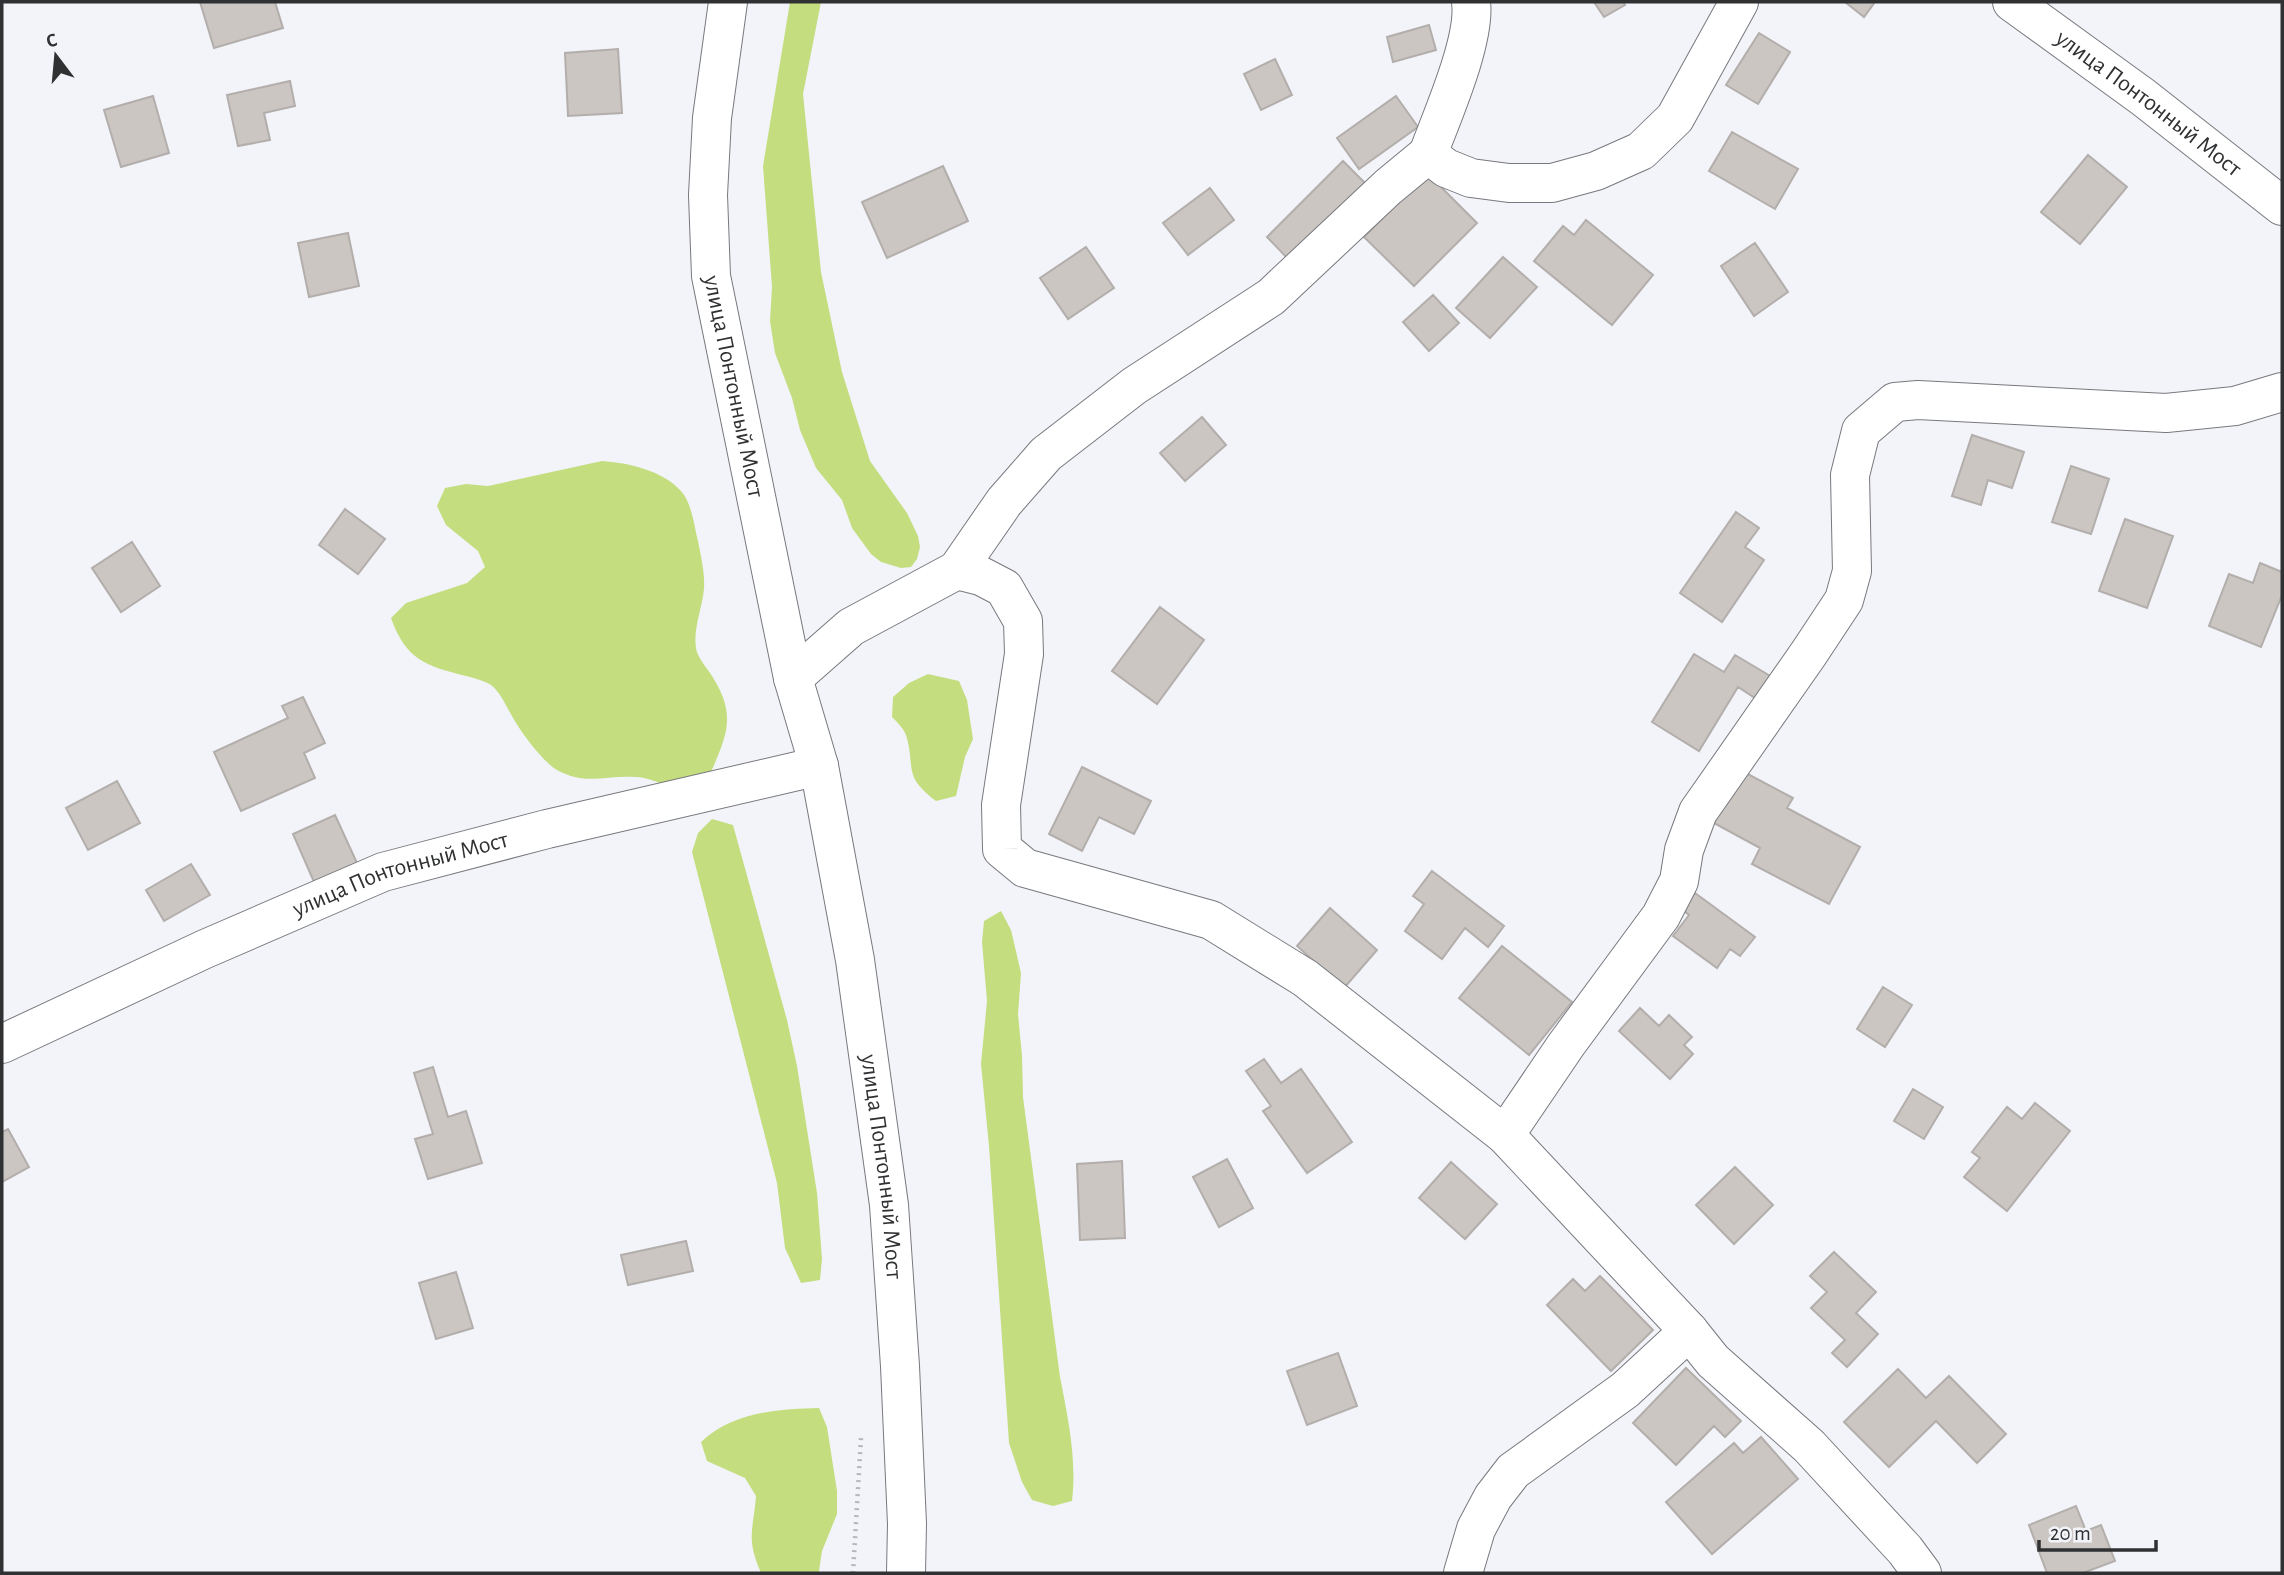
<svg xmlns="http://www.w3.org/2000/svg" width="2284" height="1575" viewBox="0 0 2284 1575" font-family="'Alegreya Sans',sans-serif">
<rect width="100%" height="100%" fill="#f2f4f9"/>
<path fill="#c4dd7f" d="M790,2H821L803,94L821,272L842,372L870,461L907,513L918,536L920,547L917,559L911,567L901,568L881,562L871,554L852,528L842,500L816,468L800,430L792,398L775,353L770,321L772,287L763,166Z
M602,461C628,463 662,470 681,491C692,503 694,526 698,541C701,557 705,573 704,589C702,609 693,629 696,648C697,657 707,668 712,676C736,714 728,733 711,772L676,789C664,785 648,777 635,777C606,775 586,786 557,770C543,762 520,731 512,716C506,706 501,693 491,685C485,681 474,678 466,676C426,666 406,660 391,618L406,603L467,583L485,567L478,551L446,525L437,506L445,488L466,484L488,486Z
M928,674L959,681L967,700L973,739L965,757L956,796L936,801C902,775 916,769 906,735C904,729 897,722 892,717L893,697L909,683Z
M712,819L733,825L787,1020L797,1066L817,1193L822,1259L820,1280L801,1283L785,1248L777,1183L692,852L698,833Z
M1001,911L1011,930L1021,973L1018,1014L1022,1056L1023,1097L1060,1377C1068,1418 1077,1460 1072,1501L1053,1506L1032,1500L1022,1482L1009,1443L989,1146L981,1064L987,1001L982,942L984,921Z
M819,1408L827,1427L837,1491V1514L822,1551L819,1571V1573H761C746,1538 753,1532 756,1496L745,1478L707,1461L701,1442C733,1412 777,1409 819,1408Z"/>
<path fill="#cbc6c2" stroke="#b3aeab" stroke-width="2" d="M200,2H275L283,28L214,48Z
M1594,2H1623L1625,5L1604,17Z
M1845,2H1875L1864,17Z
M1429,25L1436,50L1393,62L1387,37Z
M1759,33L1790,52L1758,104L1726,85Z
M618,49L622,113L568,116L565,53Z
M1275,59L1292,95L1261,110L1244,74Z
M290,81L295,106L264,113L270,140L238,146L227,95Z
M153,96L169,153L121,167L104,110Z
M1396,96L1418,127L1359,169L1337,138Z
M1732,132L1798,169L1775,209L1709,171Z
M2088,155L2127,187L2080,244L2041,212Z
M1343,161L1368,186L1292,263L1267,237Z
M943,166L968,221L887,258L862,202Z
M1427,173L1477,223L1414,286L1364,237Z
M1210,188L1234,220L1188,255L1163,223Z
M1586,220L1653,275L1612,325L1534,261L1563,226L1574,235Z
M348,233L359,286L309,297L298,243Z
M1755,243L1788,292L1754,316L1721,266Z
M1086,247L1114,288L1068,319L1040,278Z
M1503,257L1537,287L1490,338L1456,308Z
M1433,295L1459,323L1429,351L1403,322Z
M1202,417L1226,445L1185,481L1160,453Z
M1972,435L2024,452L2012,488L1988,480L1981,505L1952,496Z
M2071,466L2109,479L2091,534L2052,522Z
M345,509L385,539L358,574L319,545Z
M1736,512L1759,528L1745,547L1764,560L1722,622L1680,593Z
M2125,519L2173,536L2147,608L2099,591Z
M132,542L160,586L121,612L92,568Z
M2260,563L2282,572V595L2261,647L2209,626L2229,574L2253,583Z
M1160,607L1204,640L1157,704L1112,671Z
M1694,654L1724,672L1735,655L1772,677L1758,700L1738,687L1699,751L1652,722Z
M303,697L325,743L304,753L315,778L241,811L214,752L288,718L282,706Z
M1082,767L1151,801L1134,834L1099,817L1082,851L1049,834Z
M1742,771L1793,798L1787,808L1860,847L1829,904L1752,864L1760,848L1714,823Z
M117,781L140,823L88,850L66,808Z
M335,815L357,863L314,882L293,834Z
M191,864L210,895L164,921L146,890Z
M1432,871L1504,926L1488,947L1465,928L1442,959L1405,931L1424,904L1413,896Z
M1695,893L1755,937L1740,956L1730,949L1717,968L1673,936L1689,915L1683,910Z
M1330,908L1377,950L1344,988L1297,946Z
M1502,946L1572,1002L1529,1055L1459,998Z
M1883,987L1912,1005L1885,1047L1857,1029Z
M1640,1008L1659,1026L1669,1015L1692,1037L1684,1045L1693,1054L1670,1079L1619,1031Z
M1264,1059L1281,1083L1301,1069L1352,1142L1307,1173L1263,1111L1271,1106L1246,1071Z
M433,1067L448,1117L466,1111L482,1163L428,1179L415,1139L433,1134L414,1073Z
M1913,1089L1943,1107L1924,1139L1894,1121Z
M2035,1103L2070,1131L2007,1211L1964,1177L1980,1158L1972,1152L2007,1107L2022,1119Z
M8,1129L29,1167L2,1182V1132Z
M1227,1159L1253,1208L1219,1227L1193,1177Z
M1122,1161L1125,1238L1080,1240L1077,1164Z
M1451,1162L1497,1204L1465,1239L1419,1198Z
M1735,1167L1773,1205L1734,1244L1696,1205Z
M686,1241L693,1271L628,1285L621,1255Z
M1834,1252L1876,1292L1856,1313L1878,1334L1847,1367L1832,1353L1845,1340L1811,1308L1827,1292L1810,1276Z
M456,1272L473,1328L436,1339L419,1283Z
M1600,1276L1653,1330L1611,1371L1547,1305L1573,1279L1585,1291Z
M1338,1353L1357,1406L1307,1425L1287,1371Z
M1686,1368L1741,1421L1725,1437L1714,1426L1676,1465L1633,1423Z
M1898,1369L1926,1398L1949,1376L2006,1434L1977,1463L1936,1421L1889,1467L1844,1422Z
M1761,1437L1798,1479L1712,1554L1666,1502L1734,1443L1743,1453Z
M2076,1506L2086,1531L2101,1525L2115,1561L2083,1573H2047L2029,1525Z"/>
<g fill="none" stroke-linecap="round" stroke-linejoin="round">
<g stroke="#77797e" stroke-width="40">
<g id="minor">
<path id="s1" d="M728,2L712,118L708,195L711,276L793,678L819,766L855,960L889,1205L900,1366L907,1524L906,1573"/>
<path id="s2" d="M2012,2L2143,97L2282,206"/>
<path d="M1428,154C1442,116 1476,40 1471,2"/>
<path d="M957,570L981,576L1004,588L1023,621L1024,654L1001,805L1002,849L1025,868L1211,920L1305,978L1505,1135L1689,1331L1713,1361L1809,1446L1905,1550L1922,1573"/>
<path d="M793,678L851,627L957,570L1004,502L1046,454L1134,386L1271,297L1388,187L1428,154L1446,168L1471,178L1509,183H1552L1596,171L1641,151L1675,118L1739,2"/>
<path id="s3" d="M2,1044L205,949L383,872L547,829L819,766"/>
<path d="M1505,1135L1566,1045L1661,916L1679,881L1684,850L1698,812L1809,653L1844,600L1852,571L1850,475L1861,431L1895,402L1918,400L2166,413L2235,406L2282,392"/>
<path d="M1463,1573L1476,1529L1493,1497L1513,1471L1625,1390L1689,1331"/>
</g>
</g>
<path stroke="#b6b7bb" stroke-width="4.5" stroke-dasharray="2 5" stroke-linecap="butt" d="M853,1573L861,1438"/>
<use href="#minor" stroke="#fff" stroke-width="38"/>
</g>
<g text-anchor="middle" dominant-baseline="central" stroke-width="7" stroke-linejoin="round" paint-order="stroke">
<g font-size="24" fill="#303133" stroke="#f2f4f9">
<text stroke="none"><textPath href="#s2" startOffset="170">улица Понтонный Мост</textPath></text>
<text stroke="none"><textPath href="#s1" startOffset="388">улица Понтонный Мост</textPath></text>
<text stroke="none"><textPath href="#s3" startOffset="434">улица Понтонный Мост</textPath></text>
<text stroke="none"><textPath href="#s1" startOffset="1183">улица Понтонный Мост</textPath></text>
</g>
</g>
<rect width="2284" height="1575" fill="none" stroke="#303133" stroke-width="7"/>
<g transform="translate(56 56) rotate(344)" stroke="#f2f4f9" stroke-width="5" paint-order="stroke">
<path d="M0-5L12 26L0 18L-12 26Z" fill="#303133"/>
<text y="-10" font-size="19" font-weight="bold" text-anchor="middle" fill="#303133">С</text>
</g>
<path d="M2039 1540v10h117v-10" fill="none" stroke="#303133" stroke-width="3.5"/>
<text x="2050" y="1540" font-size="21" fill="#303133" stroke="#f2f4f9" stroke-width="5" paint-order="stroke">20 m</text>
</svg>
